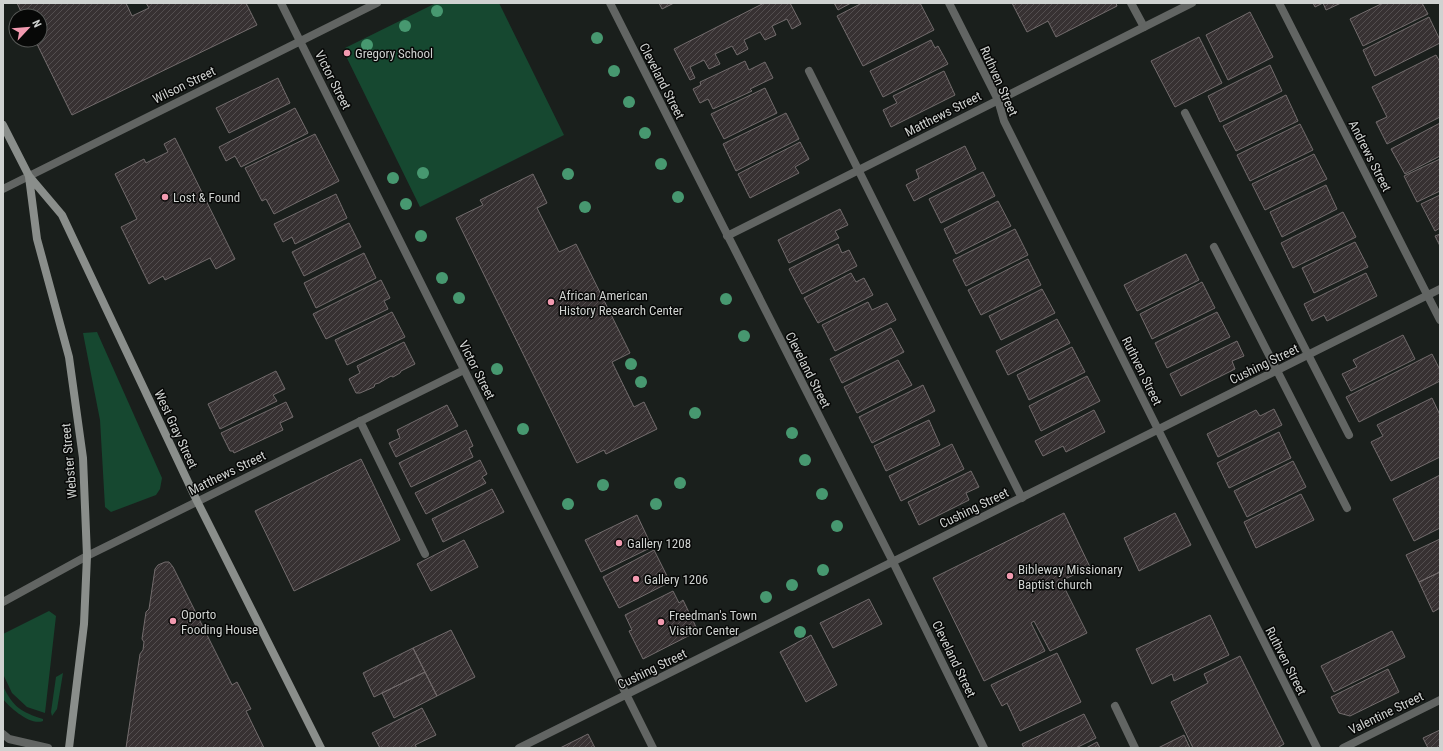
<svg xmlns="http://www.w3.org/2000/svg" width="1443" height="751" viewBox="0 0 1443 751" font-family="'Roboto Condensed',sans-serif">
<defs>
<pattern id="building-hatch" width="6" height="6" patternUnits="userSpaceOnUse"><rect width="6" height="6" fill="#373132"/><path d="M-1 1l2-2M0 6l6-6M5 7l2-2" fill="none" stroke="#534e4f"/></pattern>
</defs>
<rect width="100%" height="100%" fill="#1a1f1c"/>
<path fill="#164830" d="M436,3H499L564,135L420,207L344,52L345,48Z
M97,332L162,478L160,489L156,495L111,512L105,507L100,420L83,333Z
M49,611L56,616L45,713L27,707L12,693L3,674V634Z
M63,673L57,709L52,716L51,712L56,677Z
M3,686C13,707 21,712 43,719V721C31,726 10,708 3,699Z"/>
<path fill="url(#building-hatch)" stroke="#736c6d" d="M17,3H126L132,16L149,8L146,3H246L257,25L72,115L35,40H40V16H23Z
M659,3H674L662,9Z
M764,3H790L801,24L792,29L787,19L772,26L776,35L765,40L760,32L744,40L748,49L737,55L732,46L715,54L720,64L709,69L704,60L690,67L695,78L690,80L674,49Z
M834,3H851L838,10Z
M862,3H920L934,30L863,66L837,16Z
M1012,3H1116L1117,6L1056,37L1048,21L1027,32Z
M1313,3H1341L1326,10L1323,3L1315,7Z
M1383,3H1422L1428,14L1363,46L1350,19Z
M1250,12L1273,57L1228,80L1206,35Z
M1429,17L1440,40V43L1375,76L1363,50Z
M1199,37L1222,83L1175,107L1151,61Z
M931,40L935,48L938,46L948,64L883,97L870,71Z
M1436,55L1440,62V117L1387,144L1376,122L1387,117L1372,87Z
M745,61L749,70L765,62L773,78L750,89L752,91L713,109L708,99L700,103L693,89L701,85L700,82Z
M1270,65L1282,91L1220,122L1208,96Z
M944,71L955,95L891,127L883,110L897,103L893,96Z
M278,78L290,103L229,133L216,108Z
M765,88L777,113L724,139L711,114Z
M1286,95L1298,121L1236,151L1223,126Z
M295,108L308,133L241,167L235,156L226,161L219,147Z
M786,113L799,139L736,171L723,144Z
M1440,123V156L1405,174L1391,149Z
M1300,124L1313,150L1250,181L1237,155Z
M315,134L339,181L274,214L266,199L262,201L245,168Z
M175,138L235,259L216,269L210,258L165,280L163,276L149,284L121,227L137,219L115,174L144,159L146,163L168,152L164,144Z
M800,142L809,159L795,167L799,173L750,198L738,174Z
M965,146L976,169L914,201L906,185L919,178L916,170Z
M1314,154L1327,179L1265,210L1252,184Z
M1440,159V191L1417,202L1404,176Z
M983,172L995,196L941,223L929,199Z
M533,174L547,203L537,208L559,252L576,244L630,353L612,362L634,407L644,402L657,429L606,454L604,450L577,463L456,218L483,205L480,200Z
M1326,185L1337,209L1282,237L1270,212Z
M336,194L347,218L295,244L292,237L283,242L274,224Z
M1440,195V228L1435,231L1421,204Z
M998,201L1011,226L956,254L944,229Z
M840,209L848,225L835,231L839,238L789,263L778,240Z
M1343,212L1356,237L1293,268L1281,243Z
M349,223L361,247L304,276L292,252Z
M1015,229L1028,255L966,286L953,260Z
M1440,234V246L1435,236Z
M1355,242L1368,267L1314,293L1302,268Z
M838,244L842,253L849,250L857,266L802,294L789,269Z
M364,253L376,278L316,308L304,283Z
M1186,254L1199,280L1137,311L1124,285Z
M1028,259L1041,285L981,315L968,290Z
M851,273L856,282L864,278L873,295L818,323L804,298Z
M1366,273L1377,296L1327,321L1324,315L1312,321L1304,304Z
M381,280L390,298L384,301L388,309L326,339L313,314Z
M1202,282L1215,308L1152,339L1140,314Z
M1042,289L1055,313L1001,340L989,316Z
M868,302L872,310L887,303L896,320L835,351L822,325Z
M392,312L405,337L347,365L335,340Z
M1217,312L1230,337L1167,368L1155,343Z
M1057,319L1070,343L1008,375L996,351Z
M891,328L904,352L842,383L830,359Z
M1403,335L1415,359L1351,391L1342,374L1357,367L1353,360Z
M1237,341L1244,356L1232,361L1235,369L1181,396L1170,374Z
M404,342L415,364L401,371L400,373L393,377L391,376L379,383L375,384L374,387L360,393H356L349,379L360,373L357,366Z
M1072,347L1085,372L1029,400L1017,375Z
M1432,354L1440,370V381L1359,422L1346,397Z
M898,360L912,385L857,413L844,387Z
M276,371L285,389L273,395L277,401L220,429L208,404Z
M1087,376L1100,401L1041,431L1029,406Z
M923,385L935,411L872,443L859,417Z
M1432,398L1440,415V457L1391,481L1371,442L1383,436L1377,425Z
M286,402L293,417L280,423L283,430L234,453L233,451H230L221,433Z
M447,405L458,426L396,457L389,443L400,438L397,430Z
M1274,409L1282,425L1218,457L1207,434L1256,410L1260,416Z
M1094,410L1105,432L1066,452L1063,446L1043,456L1035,441Z
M929,420L940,445L886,471L874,446Z
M466,430L473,446L469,448L473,457L411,487L399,463Z
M1279,432L1291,458L1229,488L1217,463Z
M952,444L964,469L901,501L889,476Z
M361,459L400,540L294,591L255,511Z
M480,460L487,474L482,477L486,483L426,514L415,493Z
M1293,461L1306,487L1247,517L1234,491Z
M971,471L979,487L966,493L969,500L919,525L908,502Z
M1440,475V528L1414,541L1393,499Z
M492,489L504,512L443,542L432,519Z
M1301,494L1314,520L1256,548L1244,522Z
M1064,513L1090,567L1061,581L1087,633L1050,651L1034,621L1031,623L1045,651L984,681L933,578Z
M1175,513L1191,545L1139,571L1124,538Z
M637,515L652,547L601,572L585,540Z
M1440,539V572L1419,582L1406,555Z
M464,540L478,567L431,591L417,564Z
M654,550L670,582L619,608L603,577Z
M165,562H169L173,567L232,685L237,682L251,709L246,711L264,748H126L140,654L143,650L144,642L142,639L146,612L149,609L155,569L158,565Z
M1440,572V608L1433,612L1419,582Z
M673,591L679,603L683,600L698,631L643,659L629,631L632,630L625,615Z
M869,599L882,624L833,648L820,623Z
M1210,615L1229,655L1174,681L1172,674L1152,684L1136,649Z
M451,630L475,677L437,696L413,648Z
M1392,631L1405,657L1334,692L1321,666Z
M811,635L837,685L806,702L780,652Z
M413,648L425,672L374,697L363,673Z
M1057,653L1081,702L1020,731L1007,703L1002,706L991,685Z
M1240,656L1284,744L1277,748H1193L1171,702L1208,683L1204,674Z
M1388,669L1399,692L1350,716L1339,713L1331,697Z
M425,672L437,696L394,718L382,693Z
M422,708L436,735L415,745L417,748H380L372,733Z
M1084,714L1096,738L1076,748H1024L1022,744Z
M1440,730V748H1428L1423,738Z
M588,734L595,748H560Z
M1184,735L1190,748H1158Z
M1097,742L1100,748H1086Z"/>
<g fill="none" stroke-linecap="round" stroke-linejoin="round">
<path stroke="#626563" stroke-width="8" d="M1131,3L1144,27
M809,71L1022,498
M1185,113L1349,435
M1214,247L1347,508
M360,421L425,554
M1115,706L1135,748"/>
<path stroke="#626563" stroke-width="8" d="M281,3L653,748
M610,3L893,562L984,748
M949,3L998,100L1004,121L1317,748
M1279,3L1440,320
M3,189L377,3
M727,236L1192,3
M3,602L87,556L464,370
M3,734L9,739L48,748
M519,748L1440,289
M1343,748L1440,700"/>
<path stroke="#8a8e8b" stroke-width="8" d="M3,125L29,176L62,215L197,501L321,748
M29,177L37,239L69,357L83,458L87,556L84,624L69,748"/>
</g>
<g fill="#479870">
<circle cx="437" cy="11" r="6"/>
<circle cx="405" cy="26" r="6"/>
<circle cx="597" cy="38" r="6"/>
<circle cx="367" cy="45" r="6"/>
<circle cx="614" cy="71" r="6"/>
<circle cx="629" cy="102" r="6"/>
<circle cx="645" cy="133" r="6"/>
<circle cx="661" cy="164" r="6"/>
<circle cx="423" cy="173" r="6"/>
<circle cx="568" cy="174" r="6"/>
<circle cx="393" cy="178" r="6"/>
<circle cx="678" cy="197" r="6"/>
<circle cx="406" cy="204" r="6"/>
<circle cx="585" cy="207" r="6"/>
<circle cx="421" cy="236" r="6"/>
<circle cx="442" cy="278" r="6"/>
<circle cx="459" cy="298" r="6"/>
<circle cx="726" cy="299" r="6"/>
<circle cx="744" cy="336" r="6"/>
<circle cx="631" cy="364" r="6"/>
<circle cx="497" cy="369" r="6"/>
<circle cx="641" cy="382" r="6"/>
<circle cx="695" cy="413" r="6"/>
<circle cx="523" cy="429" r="6"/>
<circle cx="792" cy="433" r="6"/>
<circle cx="805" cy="460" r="6"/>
<circle cx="680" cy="483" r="6"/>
<circle cx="603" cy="485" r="6"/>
<circle cx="822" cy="494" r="6"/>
<circle cx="568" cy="504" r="6"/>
<circle cx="656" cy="504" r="6"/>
<circle cx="837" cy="526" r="6"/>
<circle cx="823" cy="570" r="6"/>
<circle cx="792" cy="585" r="6"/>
<circle cx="766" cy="597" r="6"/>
<circle cx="800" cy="632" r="6"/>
</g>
<g fill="#f29ab0" stroke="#070807" stroke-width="1.5">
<circle cx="347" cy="53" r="4"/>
<circle cx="165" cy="197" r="4"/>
<circle cx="551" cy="302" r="4"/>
<circle cx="619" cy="543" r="4"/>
<circle cx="1010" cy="576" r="4"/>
<circle cx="636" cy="579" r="4"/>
<circle cx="173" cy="621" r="4"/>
<circle cx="661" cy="622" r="4"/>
</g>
<g text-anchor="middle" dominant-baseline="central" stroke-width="3" stroke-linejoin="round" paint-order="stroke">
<g font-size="13" fill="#cfd2d0" stroke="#070807" text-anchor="start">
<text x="355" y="53">Gregory School</text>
<text x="173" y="197">Lost &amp; Found</text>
<text x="559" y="295">African American<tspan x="559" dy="15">History Research Center</tspan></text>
<text x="627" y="543">Gallery 1208</text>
<text x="1018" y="569">Bibleway Missionary<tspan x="1018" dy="15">Baptist church</tspan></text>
<text x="644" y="579">Gallery 1206</text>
<text x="181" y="614">Oporto<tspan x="181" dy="15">Fooding House</tspan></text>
<text x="669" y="615">Freedman's Town<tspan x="669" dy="15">Visitor Center</tspan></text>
</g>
<g font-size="13" fill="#cfd2d0" stroke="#070807">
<text transform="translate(333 80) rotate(63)">Victor Street</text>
<text transform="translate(662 81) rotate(63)">Cleveland Street</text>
<text transform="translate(999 81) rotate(66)">Ruthven Street</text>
<text transform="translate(184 85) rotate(-26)">Wilson Street</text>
<text transform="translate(943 114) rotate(-27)">Matthews Street</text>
<text transform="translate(1370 156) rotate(63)">Andrews Street</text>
<text transform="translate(1264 364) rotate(-26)">Cushing Street</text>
<text transform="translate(477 370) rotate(63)">Victor Street</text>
<text transform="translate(808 370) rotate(63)">Cleveland Street</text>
<text transform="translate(1142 371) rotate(64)">Ruthven Street</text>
<text transform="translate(176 429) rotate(65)">West Gray Street</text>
<text transform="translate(69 461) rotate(-95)">Webster Street</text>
<text transform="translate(227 473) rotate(-26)">Matthews Street</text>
<text transform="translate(974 508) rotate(-26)">Cushing Street</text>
<text transform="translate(954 659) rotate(64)">Cleveland Street</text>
<text transform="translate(1286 661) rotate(63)">Ruthven Street</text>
<text transform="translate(652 669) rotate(-26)">Cushing Street</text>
<text transform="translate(1386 713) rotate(-26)">Valentine Street</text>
</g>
</g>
<rect width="1443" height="751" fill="none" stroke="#cfd2d0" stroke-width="8"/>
<g transform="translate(28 28) rotate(64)"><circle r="19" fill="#070807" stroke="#575957"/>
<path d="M0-3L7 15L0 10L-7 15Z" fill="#f29ab0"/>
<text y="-6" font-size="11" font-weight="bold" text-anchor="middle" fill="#cfd2d0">N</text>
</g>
</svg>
